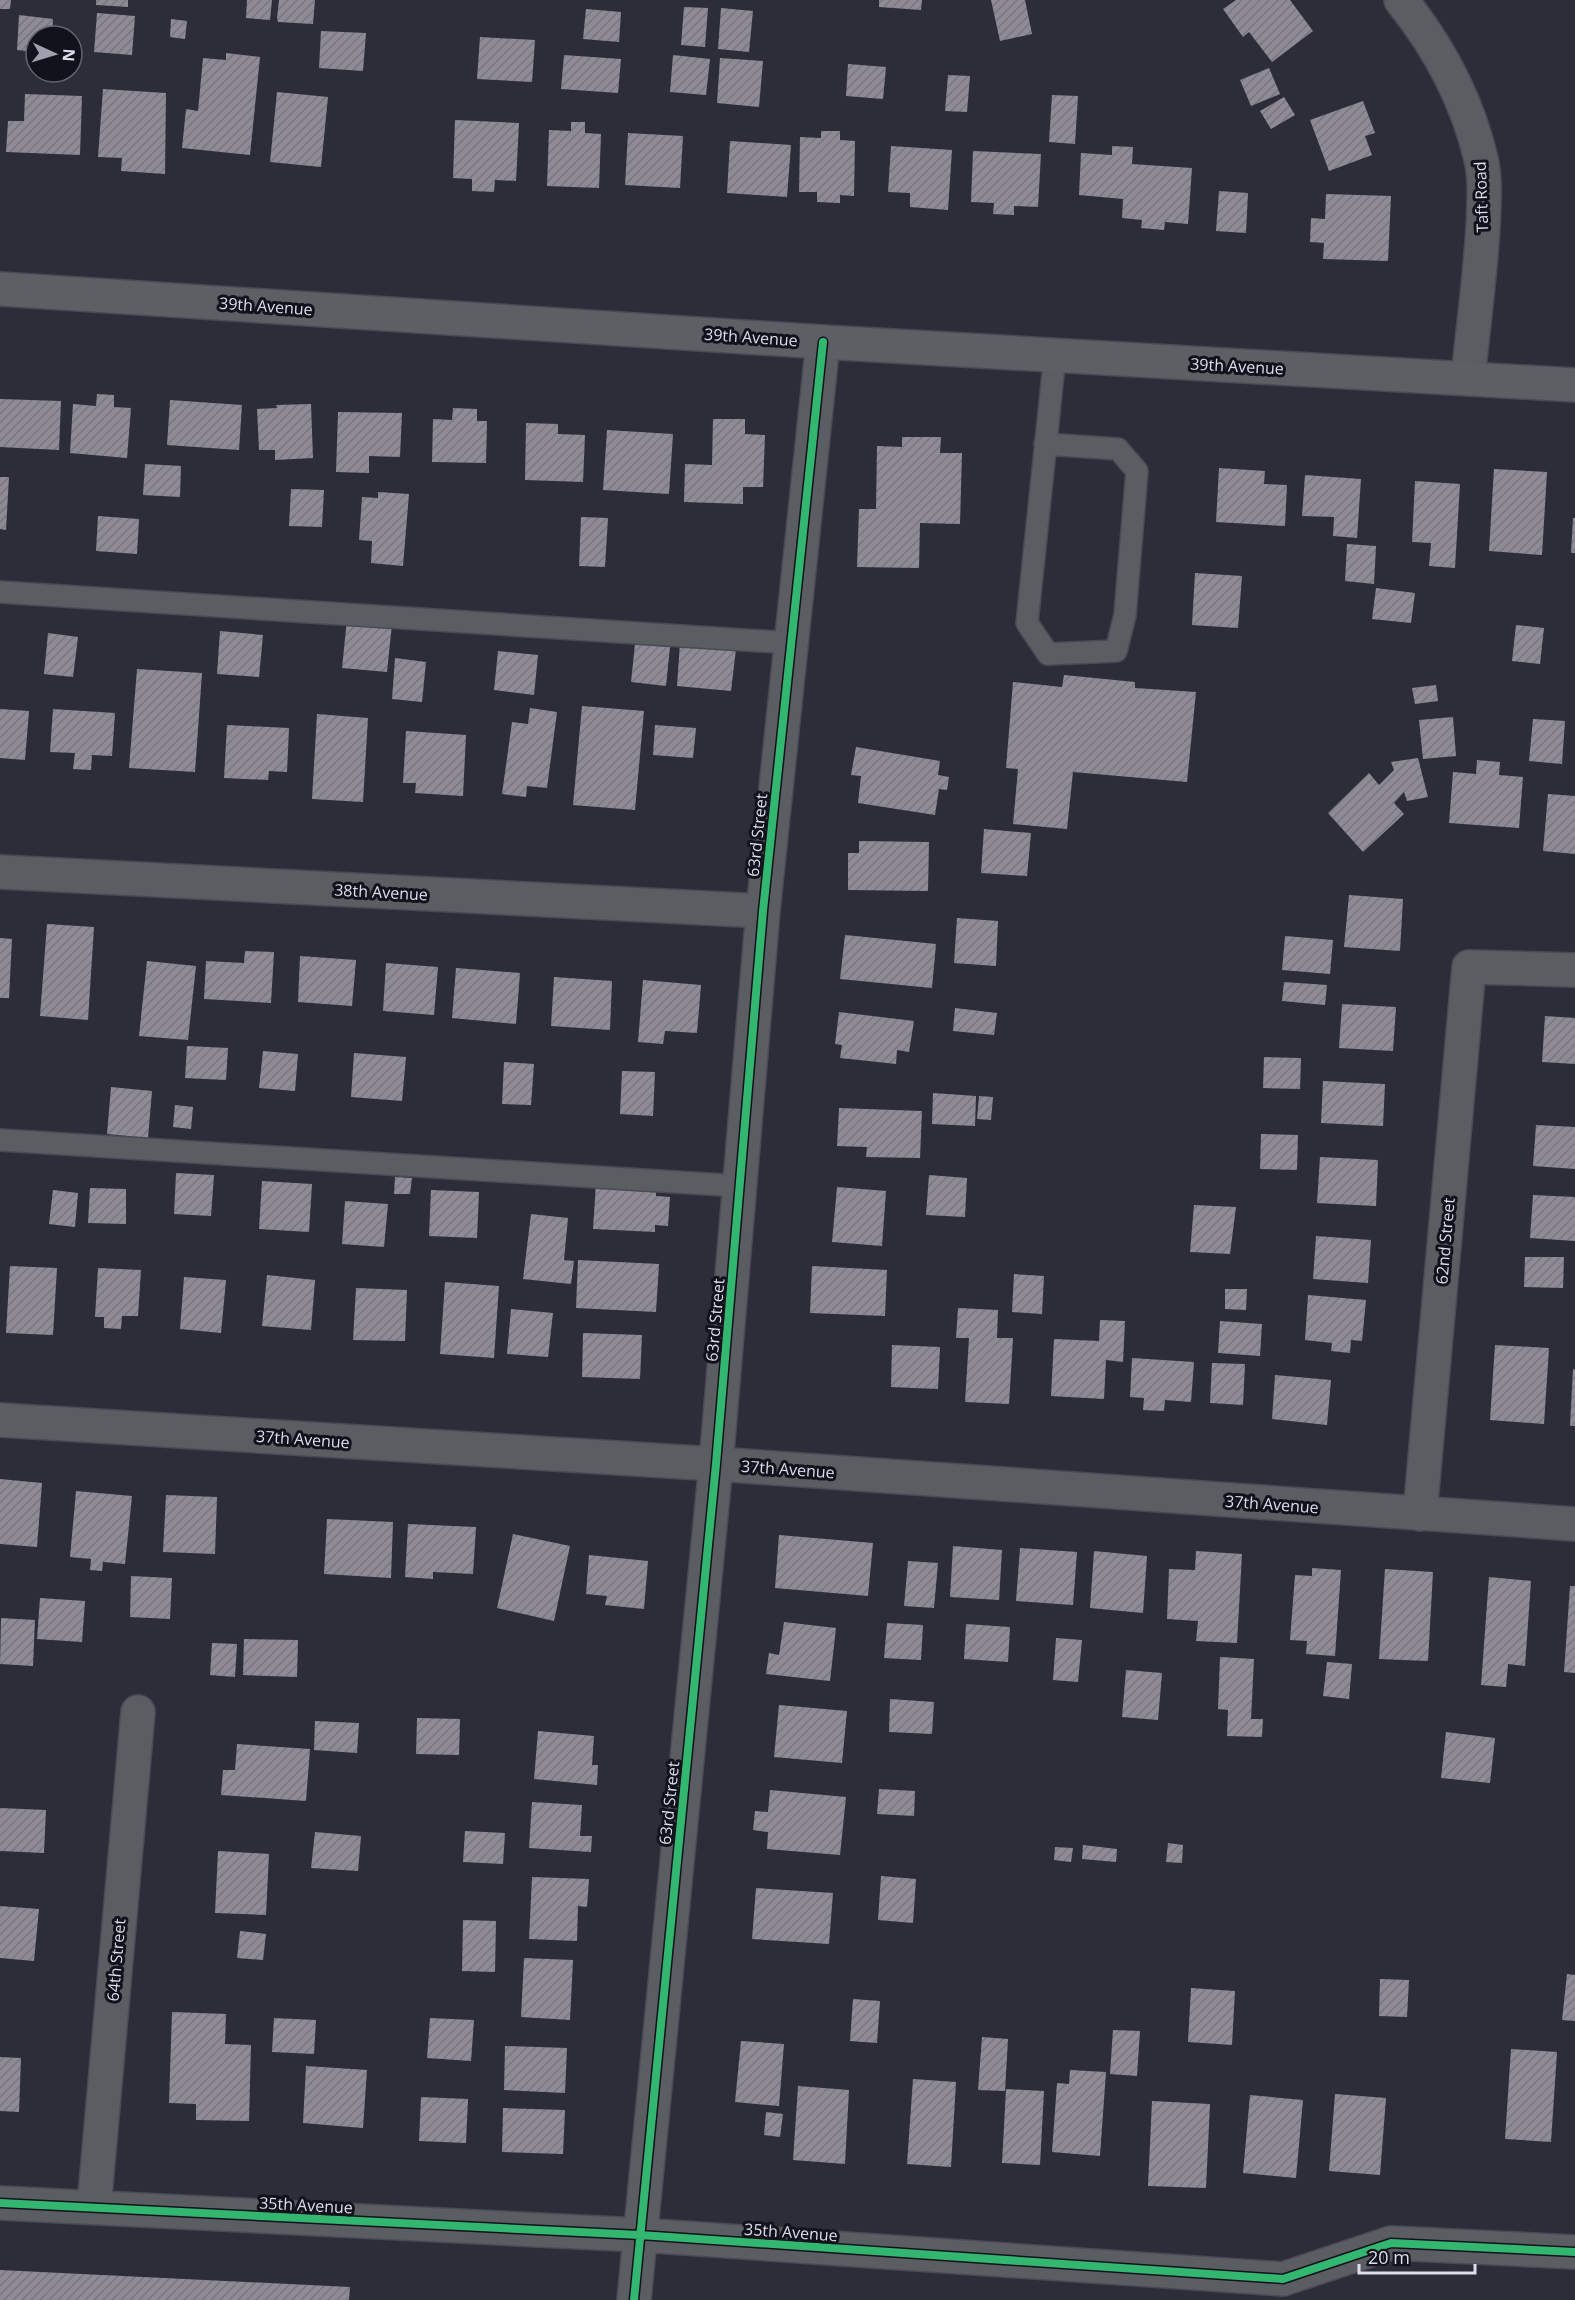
<svg xmlns="http://www.w3.org/2000/svg" width="1575" height="2300" viewBox="0 0 1575 2300" font-family="'Open Sans',sans-serif">
<defs>
<pattern id="building-hatch" width="6" height="6" patternUnits="userSpaceOnUse" patternTransform="scale(1.5)"><rect width="6" height="6" fill="#8e8b96"/><path d="M-1 1l2-2M0 6l6-6M5 7l2-2" fill="none" stroke="#77757e"/></pattern>
</defs>
<rect width="100%" height="100%" fill="#2d2d3a"/>
<path fill="url(#building-hatch)" d="M0,0H11L10,9H0Z
M96,0H128V7L96,5Z
M247,0H272L270,20L246,18Z
M279,0H315L313,24L278,22L277,18Z
M879,0H922L921,10L879,7Z
M991,0H1025L1032,34L1000,41Z
M1236,0H1290L1313,31L1272,62L1249,32L1243,37L1223,9Z
M684,7L708,8L705,47L681,45Z
M721,8L753,11L749,52L718,49Z
M586,9L621,12L619,42L583,39Z
M97,13L135,16L132,55L94,52Z
M19,15L53,19L52,36H36V52L17,50Z
M171,19L187,21L185,39L170,37Z
M321,31L366,33L363,71L319,68Z
M480,37L535,40L532,82L477,79Z
M226,53L260,57L250,155L182,148L186,109L198,111L203,58L226,60Z
M564,55L621,59L618,93L561,89Z
M673,55L710,59L706,95L670,92Z
M720,58L763,61L759,107L717,103Z
M848,64L886,67L883,99L846,96Z
M1269,68L1280,94L1251,106L1240,80Z
M948,75L970,76L967,112L945,111Z
M103,89L166,93L165,174L121,171L122,158L98,157Z
M277,92L328,97L321,167L270,162Z
M25,94L82,96L80,155L6,152L8,121H24Z
M1052,95L1078,96L1075,144L1049,142Z
M1284,97L1295,115L1271,129L1260,111Z
M1363,101L1375,133L1365,136L1372,155L1329,171L1310,120Z
M455,120L519,123L516,181L495,180L494,192L472,191V179L453,178Z
M571,122H585V133L601,134L599,188L547,186L549,130L571,131Z
M821,131H840V140L855,141L854,196L840,195V203L817,202V192H799L800,137L821,138Z
M628,133L683,136L680,188L625,185Z
M730,141L791,145L787,197L727,193Z
M891,146L952,150L948,210L910,207V193L888,192Z
M1112,146L1133,147L1132,164L1192,168L1188,224L1165,222L1164,230L1141,228L1142,220L1122,218L1123,199L1079,195L1081,153L1112,155Z
M973,151L1041,154L1038,207L1014,206V215L993,214L994,203L971,202Z
M1219,191L1248,193L1246,233L1216,231Z
M1326,194L1391,196L1388,261L1323,259L1324,243L1310,242L1311,218L1325,219Z
M97,394L114,395V407L131,408L127,458L70,453L73,404L96,406Z
M0,399L61,401L59,450L0,447Z
M170,400L242,405L239,450L167,445Z
M311,404L313,458L275,460V450H259L257,409L277,408L276,405Z
M453,408L477,409V421H487L486,463L432,462L433,419L452,420Z
M338,412L402,413L400,457L369,456V473L336,472Z
M713,419H745V434L765,435L763,487H743V504L684,502L685,464L712,465Z
M526,423L558,424V434L585,435L583,482L525,480Z
M607,430L673,434L669,494L603,490Z
M902,437H941L940,453H962L960,524L920,523L919,568L857,567L859,509H876L877,446L902,447Z
M145,464L181,466L180,497L143,495Z
M1219,468L1265,471L1264,484L1287,485L1285,526L1216,522Z
M1494,469L1547,472L1542,555L1489,551Z
M1305,475L1361,479L1357,538L1333,536L1334,517L1302,516Z
M0,477H9L6,530L0,529Z
M1415,481L1460,484L1455,568L1429,566L1431,543L1412,542Z
M291,489L324,490L322,527L289,526Z
M378,492L409,494L403,566L371,563L372,541L359,540L362,497L378,498Z
M98,516L139,519L137,554L96,551Z
M581,517L608,518L605,567L579,566Z
M1573,518H1575V553H1571Z
M1347,544L1376,546L1374,584L1345,581Z
M1195,573L1242,576L1238,628L1192,625Z
M1376,588L1415,593L1411,623L1372,619Z
M347,619L392,624L387,672L342,668Z
M1516,625L1544,628L1540,664L1512,661Z
M220,631L263,635L259,677L217,674Z
M48,633L78,637L73,677L44,674Z
M680,643L736,649L731,691L677,686Z
M635,644L670,647L666,686L631,682Z
M498,651L538,655L534,695L494,690Z
M395,658L426,662L422,702L392,699Z
M137,669L202,673L195,772L129,768Z
M1064,675L1135,682V688L1196,692L1187,782L1073,772L1067,829L1013,824L1018,769L1006,768L1013,682L1062,687Z
M1436,685L1438,701L1415,704L1412,688Z
M582,706L644,711L635,810L573,805Z
M530,708L557,712L547,788L527,786L526,797L502,794L512,722L528,724Z
M0,709L29,711L25,760L0,758Z
M53,709L115,713L112,756L92,755L91,770L73,769L75,753L50,752Z
M317,714L368,718L363,802L312,799Z
M1453,717L1456,756L1423,759L1419,720Z
M1533,719L1565,721L1562,764L1529,761Z
M227,725L289,728L287,772L269,771L268,780L224,778Z
M655,725L696,728L693,758L653,755Z
M406,731L466,735L463,796L415,793L416,783H403Z
M856,747L940,761L938,775L949,777L947,790L939,789L935,815L858,803L861,776L851,775Z
M1418,758L1428,797L1407,801L1404,792L1394,803L1404,814L1363,852L1328,813L1369,773L1379,785L1394,770L1391,762Z
M1477,760L1500,762L1499,775L1523,777L1519,828L1449,823L1453,772L1476,774Z
M1548,794L1575,796V854L1543,851Z
M984,829L1031,833L1027,876L981,873Z
M859,841L929,842L928,891L848,890V853H859Z
M1349,895L1403,899L1400,951L1344,947Z
M957,918L998,921L996,966L954,963Z
M47,924L94,927L88,1020L40,1016Z
M845,935L936,944L932,988L840,979Z
M1285,936L1333,940L1330,974L1282,970Z
M0,938L12,939L9,998H0Z
M245,951L274,952L271,1003L204,999L206,961L244,963Z
M300,956L356,960L352,1006L298,1002Z
M147,961L196,966L188,1040L139,1036Z
M386,963L438,967L434,1015L383,1011Z
M456,968L520,973L516,1024L452,1018Z
M554,977L612,981L610,1030L551,1026Z
M643,980L701,985L697,1033L665,1031L663,1044L638,1042Z
M1284,982L1327,985L1325,1005L1282,1001Z
M1342,1004L1396,1007L1393,1051L1339,1048Z
M955,1008L997,1013L994,1035L953,1031Z
M839,1012L914,1021L909,1052L897,1050L896,1064L840,1058L842,1045L835,1044Z
M1545,1016L1575,1018V1064L1542,1062Z
M187,1046L228,1048L226,1080L185,1078Z
M263,1051L298,1054L295,1091L259,1088Z
M354,1053L406,1057L402,1101L351,1097Z
M1264,1057L1301,1058L1300,1089L1263,1088Z
M504,1062L534,1064L531,1105L502,1104Z
M622,1071L655,1072L653,1116L620,1114Z
M1323,1081L1385,1084L1383,1126L1321,1123Z
M111,1087L152,1091L148,1138L107,1134Z
M933,1093L976,1096L975,1126L932,1124Z
M979,1096L993,1097L991,1120L977,1119Z
M175,1105L193,1107L191,1129L173,1127Z
M839,1108L922,1111L920,1158L866,1157L867,1147L837,1146Z
M1536,1125L1575,1127V1169L1533,1166Z
M1261,1134L1298,1135L1297,1170L1260,1169Z
M1320,1157L1378,1160L1376,1206L1317,1203Z
M176,1173L214,1175L211,1216L174,1214Z
M929,1175L967,1178L965,1217L926,1215Z
M395,1177L412,1178L410,1194H394Z
M262,1181L312,1184L309,1232L259,1229Z
M596,1183L656,1186V1196L670,1197L668,1226L655,1225V1232L593,1229Z
M837,1187L886,1191L882,1246L832,1242Z
M90,1188L126,1189V1224L88,1223Z
M53,1190L78,1193L75,1227L49,1224Z
M431,1190L479,1192L477,1238L429,1236Z
M1533,1195L1575,1197V1241L1530,1238Z
M345,1201L388,1204L384,1247L342,1244Z
M1194,1205L1236,1207L1230,1254L1190,1252Z
M531,1214L568,1218L564,1260L574,1261L571,1284L523,1279Z
M1316,1236L1371,1240L1368,1283L1313,1279Z
M1525,1257H1564L1563,1288L1524,1287Z
M578,1260L659,1264L656,1312L576,1308Z
M10,1266L57,1268L53,1335L6,1333Z
M812,1266L887,1270L885,1316L810,1313Z
M98,1268L141,1270L138,1316H122L121,1329L104,1328V1317H95Z
M1014,1274L1044,1276L1042,1314L1012,1312Z
M267,1275L315,1280L311,1330L262,1326Z
M184,1277L226,1280L221,1333L180,1329Z
M445,1282L499,1286L494,1358L440,1354Z
M356,1288L407,1290L405,1341L353,1340Z
M1225,1289H1247L1246,1310L1225,1309Z
M1308,1295L1366,1300L1362,1341L1351,1340L1350,1353L1331,1351L1332,1343L1305,1340Z
M958,1308L998,1310L997,1338H1013L1009,1404L965,1402L969,1338H956Z
M511,1309L553,1313L548,1357L507,1354Z
M1100,1320L1125,1321L1123,1362L1106,1360L1104,1399L1051,1396L1054,1339L1099,1341Z
M1220,1321L1262,1324L1260,1356L1218,1353Z
M583,1333L642,1335L640,1379L582,1377Z
M892,1345L940,1347L938,1389L891,1387Z
M1495,1345L1549,1348L1544,1424L1490,1420Z
M1132,1358L1194,1362L1191,1402L1165,1400L1164,1411L1143,1410L1144,1398L1130,1397Z
M1212,1363L1245,1364L1243,1405L1210,1403Z
M1573,1369H1575V1426H1570Z
M1275,1375L1331,1380L1327,1425L1272,1419Z
M0,1479L42,1483L37,1547L0,1544Z
M76,1491L132,1496L125,1564L103,1562L102,1571L90,1570L91,1559L70,1557Z
M166,1495L217,1497L215,1554L163,1552Z
M327,1519L393,1522L391,1578L324,1574Z
M408,1524L476,1527L473,1574L433,1572V1579L405,1577Z
M513,1534L570,1546L554,1621L497,1608Z
M779,1535L873,1543L868,1596L775,1588Z
M953,1546L1002,1550L999,1600L950,1597Z
M1020,1548L1077,1552L1073,1605L1016,1601Z
M1094,1551L1147,1556L1143,1613L1090,1608Z
M1196,1551L1242,1554L1237,1643L1196,1641L1198,1621L1167,1619L1169,1569L1195,1570Z
M589,1555L648,1561L644,1609L605,1605L607,1596L586,1594Z
M908,1561L938,1563L934,1608L904,1606Z
M1312,1568L1341,1570L1335,1656L1306,1654L1307,1641L1290,1640L1295,1575L1312,1576Z
M1385,1569L1433,1572L1428,1661L1379,1659Z
M131,1576L172,1578L170,1619L130,1617Z
M1489,1577L1531,1581L1525,1666L1508,1664L1506,1687L1481,1685Z
M1570,1586H1575V1673L1564,1672Z
M40,1598L85,1601L82,1642L37,1639Z
M1,1618L35,1620L33,1666L0,1664Z
M784,1622L836,1628L830,1681L766,1674L769,1653L779,1655Z
M887,1623L923,1625L921,1660L884,1658Z
M966,1624L1010,1627L1008,1662L964,1659Z
M1056,1638L1082,1640L1078,1682L1053,1680Z
M244,1639L298,1640L297,1677L243,1675Z
M212,1643L237,1644L235,1677L210,1675Z
M1220,1657L1254,1659L1251,1719H1263L1262,1737L1227,1736L1228,1710L1218,1709Z
M1327,1662L1352,1664L1349,1699L1323,1696Z
M1126,1670L1162,1673L1158,1720L1122,1717Z
M890,1699L934,1702L932,1734L889,1732Z
M779,1705L847,1711L842,1763L774,1757Z
M417,1718L460,1719L459,1755L416,1754Z
M315,1721L359,1723L357,1753L314,1750Z
M538,1731L594,1736L592,1765H598L597,1785L534,1779Z
M1446,1732L1495,1738L1490,1783L1441,1778Z
M237,1744L310,1749L306,1801L221,1795L223,1770H235Z
M879,1789L915,1791L914,1816L877,1814Z
M770,1790L846,1797L840,1855L767,1849L768,1832L753,1830L755,1811L768,1812Z
M532,1802L582,1805L580,1836H592L591,1852L529,1848Z
M0,1808L46,1810L44,1853L0,1851Z
M465,1831L505,1833L503,1864L463,1862Z
M315,1832L361,1836L358,1871L311,1868Z
M1168,1843L1183,1845L1182,1863L1166,1862Z
M1083,1845L1117,1849L1116,1862L1082,1859Z
M1055,1847L1073,1848L1071,1862L1054,1860Z
M218,1851L269,1854L266,1915L215,1913Z
M881,1876L916,1879L913,1923L878,1920Z
M532,1877L589,1879L587,1907L578,1906L577,1941L529,1939Z
M756,1888L833,1893L829,1944L752,1939Z
M0,1906L39,1909L34,1961L0,1958Z
M463,1920L496,1921L495,1972L462,1971Z
M240,1931L266,1934L263,1960L237,1958Z
M524,1958L573,1960L570,2020L521,2017Z
M1567,1974L1575,1975V2021L1562,2020Z
M1380,1979L1409,1980L1407,2017L1379,2016Z
M1191,1988L1235,1991L1232,2045L1188,2042Z
M853,1999L880,2001L877,2043L850,2041Z
M172,2012L226,2014L225,2044L251,2045L249,2121L196,2120V2104L169,2103Z
M274,2018L316,2020L314,2054L272,2052Z
M430,2018L474,2020L471,2061L427,2058Z
M1113,2030L1140,2031L1137,2076L1110,2074Z
M982,2037L1008,2039L1005,2091L978,2090Z
M741,2041L784,2044L779,2106L735,2102Z
M505,2046L567,2048L565,2093L504,2090Z
M1511,2049L1557,2052L1551,2142L1505,2139Z
M0,2057L21,2058L19,2112L0,2111Z
M306,2066L367,2070L363,2128L303,2123Z
M1070,2070L1106,2072L1100,2156L1052,2152L1057,2083L1069,2084Z
M913,2079L956,2082L951,2167L907,2164Z
M798,2086L849,2090L845,2164L793,2160Z
M1006,2089L1044,2091L1040,2165L1002,2163Z
M1335,2094L1386,2098L1380,2175L1329,2171Z
M1250,2095L1303,2100L1296,2178L1243,2173Z
M421,2097L468,2099L466,2143L419,2141Z
M1152,2101L1210,2104L1206,2188L1148,2186Z
M503,2108L565,2110L563,2154L502,2152Z
M766,2112L783,2114L780,2137L764,2135Z
M0,2270L350,2287L349,2300H0Z"/>
<g fill="none" stroke-linecap="round" stroke-linejoin="round">
<g stroke="#4a4a56" stroke-width="24">
<path id="lane" d="M1045,444L1118,449L1137,471L1125,615L1116,651L1048,654L1027,623L1055,355
M0,592L792,643
M0,1140L740,1186"/>
</g>
<g stroke="#4a4a56" stroke-width="36">
<path id="street" d="M1401,0C1438,46 1467,100 1481,159C1486,180 1484,205 1483,227C1480,278 1473,328 1468,379
M0,872L763,911
M0,1420L716,1464L1575,1524
M1420,1514L1469,967L1575,970
M0,2203L640,2235L1283,2279L1391,2243L1575,2252
M94,2207L138,1712
M634,2300L716,1464L763,911L823,342"/>
</g>
<g stroke="#4a4a56" stroke-width="36">
<path id="secondary" d="M0,289L823,342L1575,385"/>
</g>
<use href="#lane" stroke="#5a5e62" stroke-width="21"/>
<use href="#street" stroke="#5a5e62" stroke-width="33"/>
<use href="#secondary" stroke="#5c6065" stroke-width="33"/>
<g stroke="#12121c" stroke-width="11">
<path id="cycleway" d="M0,2203L640,2235L1283,2279L1391,2243L1575,2252
M634,2300L716,1464L763,911L823,342"/>
</g>
<use href="#cycleway" stroke="#33b770" stroke-width="8"/>
</g>
<g text-anchor="middle" dominant-baseline="central" stroke-width="6" stroke-linejoin="round" paint-order="stroke">
<g font-size="16" fill="#dddeed" stroke="#12121c">
<text transform="translate(1481 197) rotate(-92)">Taft Road</text>
<text transform="translate(266 306) rotate(4)">39th Avenue</text>
<text transform="translate(751 337) rotate(4)">39th Avenue</text>
<text transform="translate(1237 366) rotate(3)">39th Avenue</text>
<text transform="translate(757 835) rotate(-84)">63rd Street</text>
<text transform="translate(381 892) rotate(3)">38th Avenue</text>
<text transform="translate(1445 1241) rotate(-85)">62nd Street</text>
<text transform="translate(715 1320) rotate(-85)">63rd Street</text>
<text transform="translate(303 1439) rotate(4)">37th Avenue</text>
<text transform="translate(788 1469) rotate(4)">37th Avenue</text>
<text transform="translate(1272 1504) rotate(4)">37th Avenue</text>
<text transform="translate(669 1803) rotate(-84)">63rd Street</text>
<text transform="translate(116 1960) rotate(-85)">64th Street</text>
<text transform="translate(306 2205) rotate(3)">35th Avenue</text>
<text transform="translate(791 2232) rotate(4)">35th Avenue</text>
</g>
</g>
<g transform="translate(54 54) rotate(94)"><circle r="28" fill="#12121c" stroke="#636470" stroke-width="1.5"/>
<path d="M0-4.5L10 22L0 15L-10 22Z" fill="#9fa0ae"/>
<text y="-9" font-size="16" font-weight="bold" text-anchor="middle" fill="#dddeed">N</text>
</g>
<path d="M1359 2264v9h116v-9" fill="none" stroke="#dddeed" stroke-width="3"/>
<text x="1368" y="2264" font-size="18" fill="#dddeed" stroke="#12121c" stroke-width="4.5" paint-order="stroke">20 m</text>
</svg>
